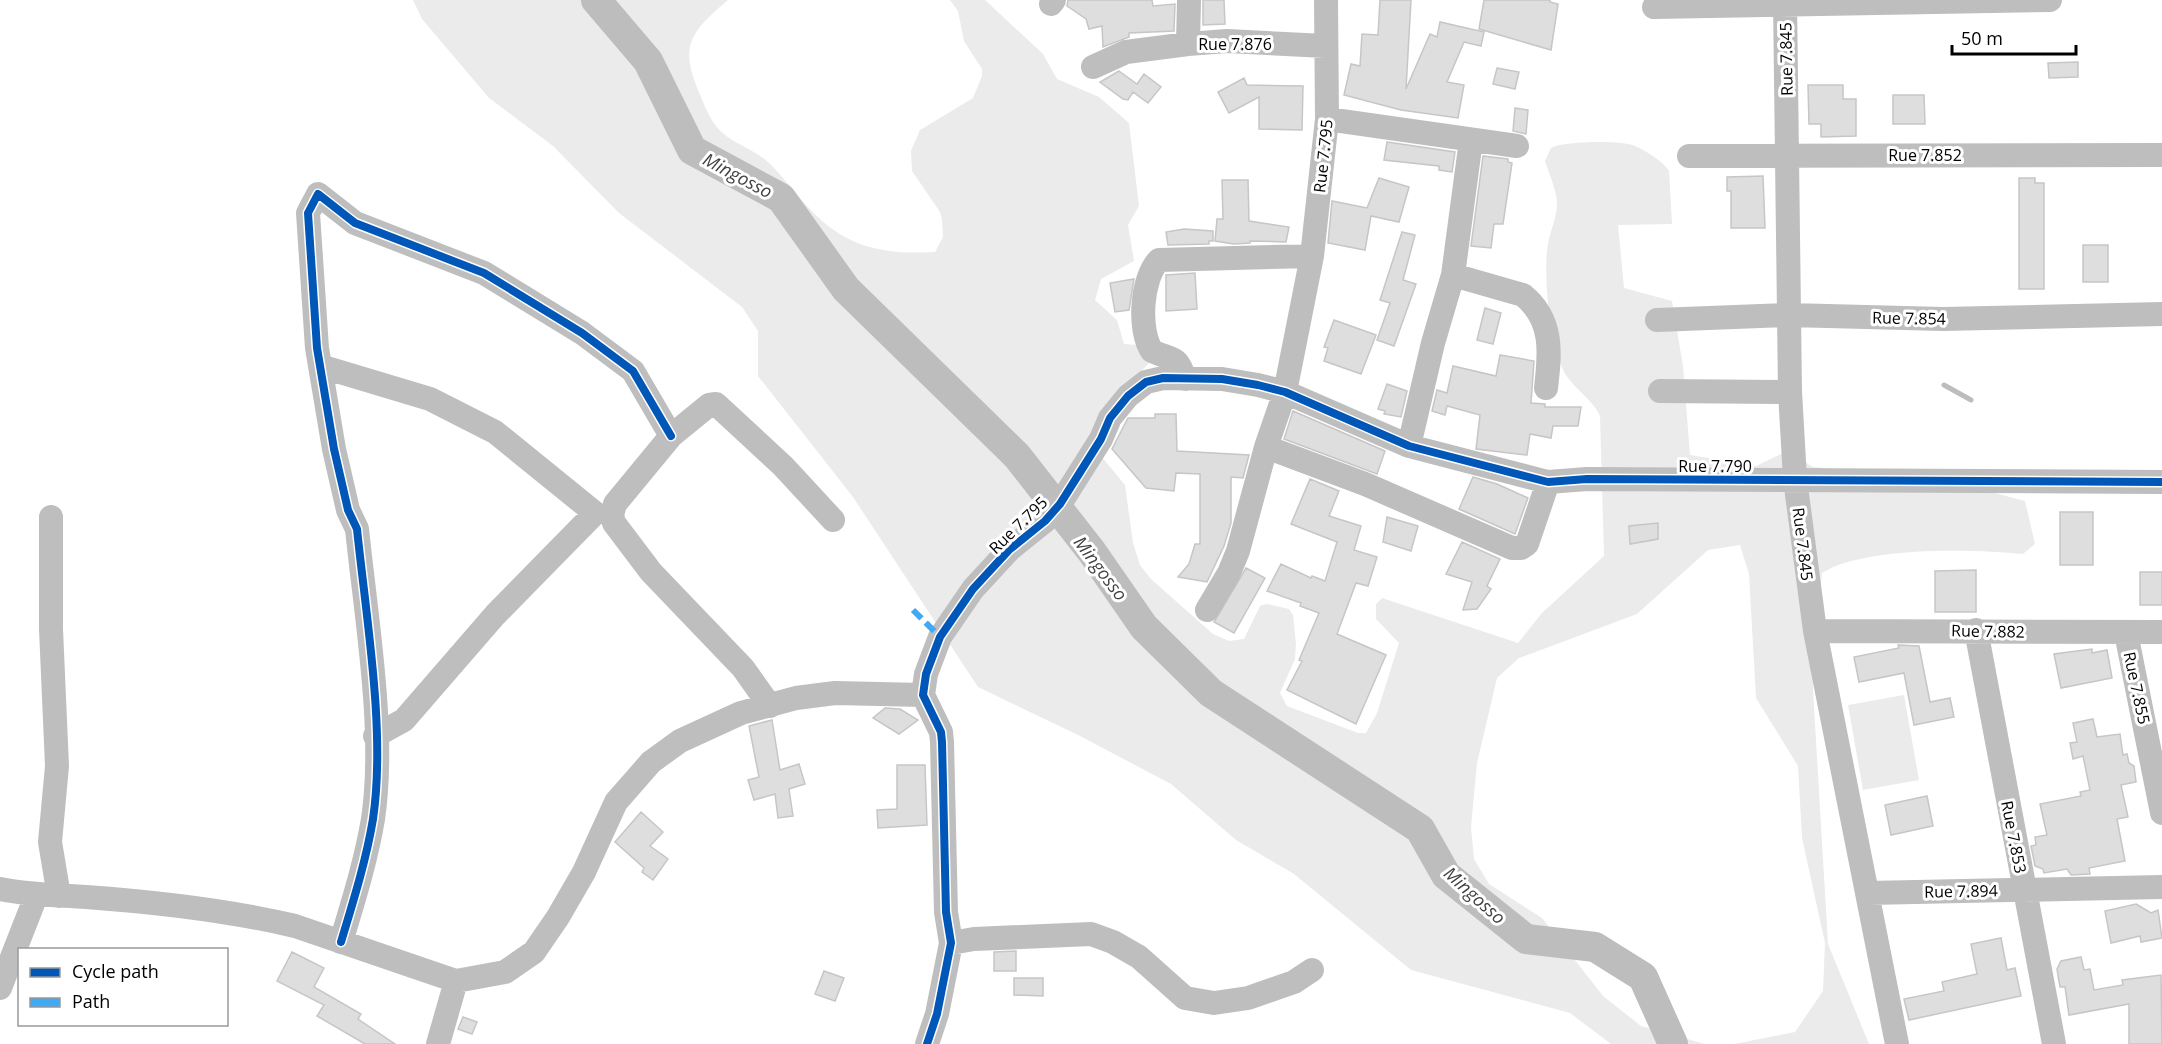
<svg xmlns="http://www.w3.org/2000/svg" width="2162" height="1044" viewBox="0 0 2162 1044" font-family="'Open Sans',sans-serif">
<rect width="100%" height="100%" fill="#fff"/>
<path fill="#ebebeb" d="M413,0H728C688,34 679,47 701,97C706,110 713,126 725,135C738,145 756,151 768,162C783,176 796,195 811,210C846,248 885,255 935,252L943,237L942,220L940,212L912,171L911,151L920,130L973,98L982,76V69L964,41L958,11L950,0H985L1043,54L1057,79L1099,97L1129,123L1139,206L1128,225L1134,261L1101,279L1095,300L1117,320L1124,344L1148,346L1153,359L1111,402L1092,445L1125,485L1133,543L1140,565L1151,579L1213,634L1229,641L1244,639L1260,606L1267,604L1289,609L1293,615L1296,644L1295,659L1280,693L1287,706L1358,733H1366L1377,713L1399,643L1376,619V604L1382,598L1518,643L1542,613L1604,556L1600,416C1591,396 1569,387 1561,365C1550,335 1544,283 1547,251C1548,236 1556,221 1557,206C1558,193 1549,174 1545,161L1551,148C1564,141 1622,140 1635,146C1646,151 1663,161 1669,171L1672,224L1618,225L1624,288L1672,301L1683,366L1690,455L1756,466L1787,451L1813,467L1941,479L2025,501L2035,544L2023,554C1973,549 1864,546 1822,573L1815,631L1813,690L1828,944L1869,1044H1734L1795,1032L1823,991L1825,943L1802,838L1798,766L1756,698L1749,574L1740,545L1708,550L1637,614L1519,658L1497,678L1477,763L1471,827L1474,859L1489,884L1542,918L1603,996L1641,1026L1705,1044H1611L1570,1013L1411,970L1294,874L1236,840L1171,784L1080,736L978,687L853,497L758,376V331L742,307L619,213L553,146L489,98L422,19Z
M1904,695L1919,780L1863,790L1848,705Z"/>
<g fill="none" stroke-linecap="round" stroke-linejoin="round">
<path stroke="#bdbdbd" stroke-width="5" d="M1944,385L1971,400"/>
<path stroke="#bdbdbd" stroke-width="30" d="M596,0L648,61L692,150L781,198L846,289L1017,456L1092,552L1144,627L1211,693L1420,829L1446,875L1526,939L1595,947L1643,977L1673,1044"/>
</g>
<path fill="#dedede" stroke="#c6c6c6" stroke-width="1.5" d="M1068,0H1152L1153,6L1175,4L1174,31L1129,33V37L1103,47L1102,26L1089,29L1086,19L1067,6Z
M1203,0H1224L1225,24L1203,25Z
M1380,0H1411L1406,89L1430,34L1437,37L1440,22L1484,32L1481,46L1464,42L1447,82L1464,85L1458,118L1401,110L1344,95L1351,64L1360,66L1362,34L1378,35Z
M1484,0H1550V2L1558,4L1551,50L1479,29Z
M2078,62V77L2049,78L2048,63Z
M1497,68L1519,72L1515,89L1493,84Z
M1119,71L1137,84L1144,74L1161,87L1148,103L1133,92L1128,100L1123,99L1100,82Z
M1244,78L1247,85L1303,86L1302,130L1259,129V97L1229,113L1218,92Z
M1808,85H1843V99H1856V136L1821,137V124H1809Z
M1893,95H1924L1925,124H1893Z
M1515,108L1528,110L1526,134L1513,131Z
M1387,142L1455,152L1452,172L1439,170V166L1384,160Z
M1483,156L1508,159V162L1512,163L1503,224H1494L1491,248L1471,246Z
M1763,176L1765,228H1731V191H1727V177Z
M1379,178L1409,187L1399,222L1371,216L1365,250L1328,243L1332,201L1367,208Z
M2019,178H2035V183H2044V289H2019Z
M1222,180H1248L1249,221L1289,227L1286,242L1250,241V243L1234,244L1215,241L1217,219H1223Z
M1184,229L1213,231V241H1209V244L1168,245L1166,232Z
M1402,232L1415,235L1403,280L1416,284L1394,346L1377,340L1390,303L1380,300Z
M2083,245H2108V282H2083Z
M1195,273L1197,309L1166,311V275Z
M1134,279L1129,310L1115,312L1110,283Z
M1485,308L1501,313L1493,344L1477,340Z
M1334,320L1376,335L1361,374L1324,361L1328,348L1324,347Z
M1500,355L1534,361L1531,403L1545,404V407H1581L1578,426H1553L1551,438L1530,434L1527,455L1476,449L1480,415L1447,406L1445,415L1432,411L1437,390L1447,393L1453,366L1496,376Z
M1387,384L1407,391L1401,417L1384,414L1385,411L1378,409Z
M1293,411L1385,451L1377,474L1284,439Z
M1155,414H1176L1177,451L1249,455L1243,478L1231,477V523L1224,546L1207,582L1178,577L1189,564L1195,544H1200V474L1176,473L1174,491L1146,488L1112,449L1128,418H1155Z
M1473,477L1497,484L1528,498L1515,534L1459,509Z
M1310,479L1339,491L1329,516L1361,526L1354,550L1377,557L1368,586L1356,583L1337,634L1386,655L1356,724L1287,690L1302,661L1299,660L1319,613L1300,606L1301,603L1267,591L1281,564L1311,578L1312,576L1325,581L1337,542L1291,524Z
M2060,512H2093V565H2060Z
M1387,517L1418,526L1411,551L1383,542Z
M1658,523V539L1630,544L1629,526Z
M1462,542L1500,559L1487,586L1491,589L1477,609L1463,610L1472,582L1446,574Z
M1246,568L1265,578L1234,633L1214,622Z
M1976,570V612H1935V571Z
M2140,572H2162V605H2140Z
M1898,645L1919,646L1930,702L1950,698L1954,717L1914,725L1904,673L1859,682L1854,657L1899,648Z
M2092,649V653L2107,650L2112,678L2061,688L2054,654Z
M885,708L900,709L918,720L899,734L873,718Z
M2093,719L2097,737L2120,734L2123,755L2127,754L2129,763L2134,766L2136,782L2121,785L2128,817L2117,819L2125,861L2089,868L2090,874L2071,875L2067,869L2044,873L2043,869L2035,866L2031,846L2036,845L2035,837L2047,835L2040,804L2081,796L2080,792L2090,790L2083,756L2073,759L2070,743L2077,742L2073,723Z
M772,720L780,770L799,764L805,784L789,789L793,816L778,818L775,794L754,800L748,780L759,777L749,726Z
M897,765H925L927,825L878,828L877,810L897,809Z
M1927,796L1933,826L1891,835L1885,805Z
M641,812L663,832L650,846L668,859L653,880L642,872L644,868L615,842Z
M2136,904L2151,913L2158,910L2162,938L2141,942L2140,936L2111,943L2105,911Z
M2001,938L2007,970L2015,968L2021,996L1909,1020L1904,999L1944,991L1942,982L1977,974L1971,944Z
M1016,951V971H994V952Z
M292,952L324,968L314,987L361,1014L358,1019L395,1044H365L317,1016L324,1005L277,981Z
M2081,957L2084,970L2090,969L2094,990L2123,985L2122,980L2161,975L2162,1044H2129V1004L2069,1015L2065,987H2060L2057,969L2061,961Z
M824,971L844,978L835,1001L815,994Z
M1014,978H1043V996L1014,995Z
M463,1017L477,1022L472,1034L458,1029Z"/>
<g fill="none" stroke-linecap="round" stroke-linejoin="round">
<path stroke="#bebebe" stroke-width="24" d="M1189,0L1188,44L1227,41L1325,46
M1785,0L1790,392L1795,479L1815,631L1897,1044
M1051,4L1054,0
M1654,7L2050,0
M1093,67L1126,52L1188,44
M1327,119L1517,146
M1689,156L2162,155
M1453,275L1523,295C1554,320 1550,354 1546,388
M1657,320L1789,315L1943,319L2162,314
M320,366L430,399L495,432L595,513L495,615L404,720L375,736
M1185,379C1177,354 1173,361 1152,351C1138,331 1141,278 1159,260L1312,256
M1660,391L1790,392
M1409,446L1433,343L1453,275L1471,140
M1266,447L1365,484L1512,548H1521L1527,544L1548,482
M51,517V629L57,766L50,842L59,896
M1207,610L1229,573L1238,551L1266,447L1285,392L1312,256L1327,119L1326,0
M1976,630L2054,1044
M1815,631L2162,632
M2126,633L2162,813
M770,706L743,668L651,572L614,523L612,515L615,504L671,436L709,405L716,404L783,466L833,520
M0,889C29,895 57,895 86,897C155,902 227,910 295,926L456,981L505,972L534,952L558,917L584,872L616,802L651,762L680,741L741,713L796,698L835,693L923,695
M1868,893L2162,887
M341,942C353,902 366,861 373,819C386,732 366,617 357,529L348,510L334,449L317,348L308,213L318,194L355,223L484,273L582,333L633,371L671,436
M951,943L974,939L1091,934L1113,942L1139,957L1185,998L1214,1003L1248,998L1294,982L1312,970
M0,988L36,896
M438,1044L456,981
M927,1044L937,1014L951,943L946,912L942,742L941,732L923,695L926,674L940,637L973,589L1009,550L1045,521L1060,504L1101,439L1110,418L1128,396L1146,382L1163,378L1222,379L1258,385L1285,392L1409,446L1548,482L1587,479L2162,482"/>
<path stroke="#3fa9f5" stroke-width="6" stroke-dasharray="12 6" stroke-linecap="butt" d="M913,610L940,637"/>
<g stroke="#fff" stroke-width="11">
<path id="cycleway" d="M341,942C353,902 366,861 373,819C386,732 366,617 357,529L348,510L334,449L317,348L308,213L318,194L355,223L484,273L582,333L633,371L671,436
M927,1044L937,1014L951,943L946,912L942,742L941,732L923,695L926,674L940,637L973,589L1009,550L1045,521L1060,504L1101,439L1110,418L1128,396L1146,382L1163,378L1222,379L1258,385L1285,392L1409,446L1548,482L1587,479L2162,482"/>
</g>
<use href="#cycleway" stroke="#0057b8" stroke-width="8"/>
</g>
<g text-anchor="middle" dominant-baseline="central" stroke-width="6" stroke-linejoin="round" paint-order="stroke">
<g font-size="16" fill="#000" stroke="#fff">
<text x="1235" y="44">Rue 7.876</text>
<text transform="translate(1786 59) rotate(-91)">Rue 7.845</text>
<text x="1925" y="155">Rue 7.852</text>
<text transform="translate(1323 156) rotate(-84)">Rue 7.795</text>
<text transform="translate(1909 318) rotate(1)">Rue 7.854</text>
<text x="1715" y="466">Rue 7.790</text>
<text transform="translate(1018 525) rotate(-44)">Rue 7.795</text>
<text transform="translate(1803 544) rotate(83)">Rue 7.845</text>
<text transform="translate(1988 631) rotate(1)">Rue 7.882</text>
<text transform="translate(2137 688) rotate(78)">Rue 7.855</text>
<text transform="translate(2014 837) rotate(79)">Rue 7.853</text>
<text transform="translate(1961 891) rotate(-1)">Rue 7.894</text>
</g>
<g font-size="18" font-style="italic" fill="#424242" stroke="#fff">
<text transform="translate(738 175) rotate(28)">Mingosso</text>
<text transform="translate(1101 568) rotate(53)">Mingosso</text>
<text transform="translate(1475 895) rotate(42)">Mingosso</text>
</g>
</g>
<rect x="18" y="948" width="210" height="78" fill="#ffffff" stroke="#999999" stroke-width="1.5"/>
<rect x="30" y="968" width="30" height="9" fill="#0057b8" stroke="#999999" stroke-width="1.5"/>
<text x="72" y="978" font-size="18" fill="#000000">Cycle path</text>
<rect x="30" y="998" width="30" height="9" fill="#3fa9f5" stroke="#999999" stroke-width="1.5"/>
<text x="72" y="1008" font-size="18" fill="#000000">Path</text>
<path d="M1952 45v9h124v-9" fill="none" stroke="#000000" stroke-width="3"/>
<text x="1961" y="45" font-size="18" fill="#000000" stroke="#ffffff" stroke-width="4.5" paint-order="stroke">50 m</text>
</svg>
